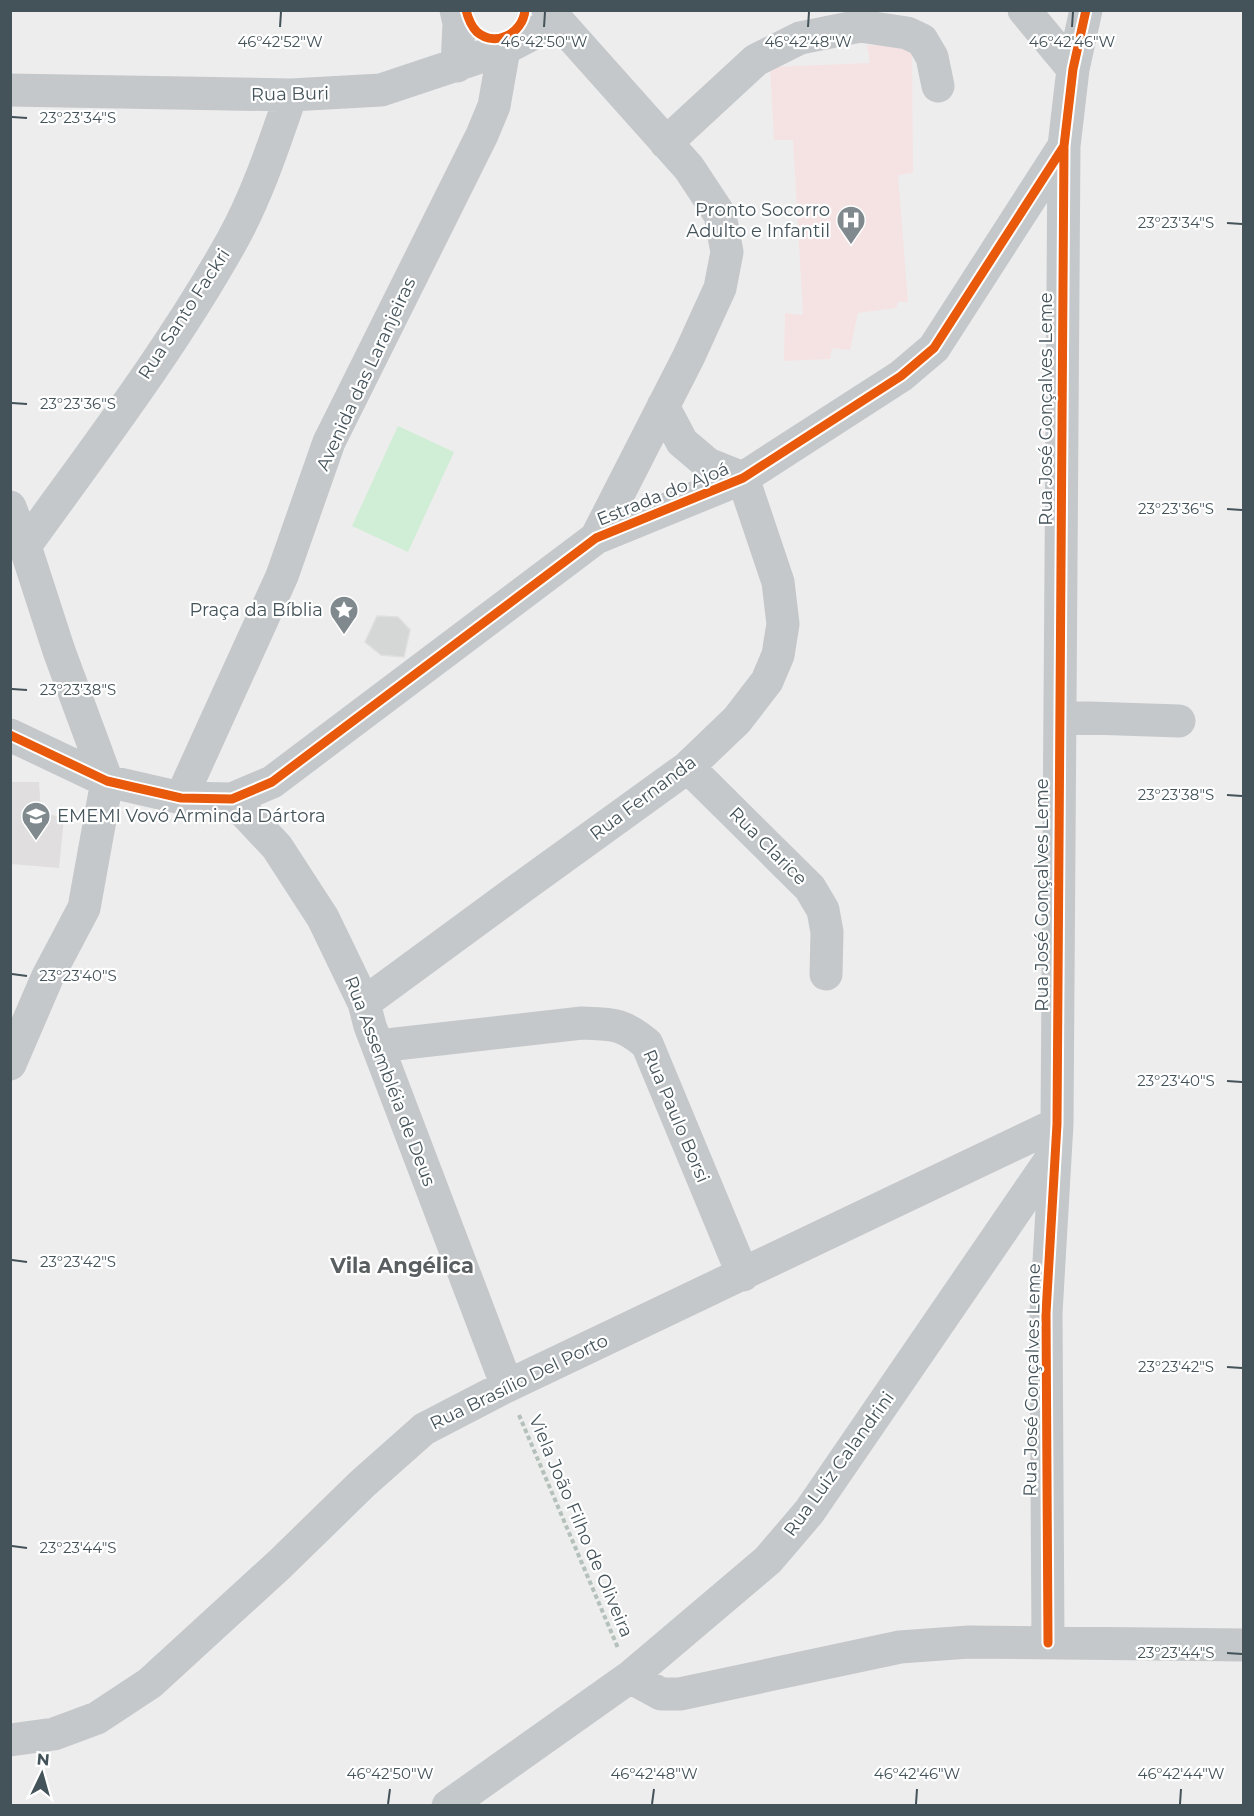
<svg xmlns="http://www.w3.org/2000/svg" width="1254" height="1816" viewBox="0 0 1254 1816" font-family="Montserrat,sans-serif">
<rect width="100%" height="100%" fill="#eeeded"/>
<path fill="#e0dedf" d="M10,782H39L41,812L64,818L59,868L11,864Z"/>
<path fill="#f5e3e4" d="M867,45L912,47L913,173L898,175L908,302H898L896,308L858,313L850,350L832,348L830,359L784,361L785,313L803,315L793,140H774L770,67L870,63Z"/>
<path fill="#d0eed6" d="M398,426L454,452L408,552L352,526Z"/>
<path fill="#d5d6d6" stroke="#dfdfe0" stroke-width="1.5" d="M377,616L398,617L410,630L404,657L381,655L365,642Z"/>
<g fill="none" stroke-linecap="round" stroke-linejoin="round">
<path stroke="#b4c1bb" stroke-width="4" stroke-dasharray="4.5 3" stroke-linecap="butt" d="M519,1415L618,1648"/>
<path stroke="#c4c8ca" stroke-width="33" d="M456,10L459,23L457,66
M548,10L689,168L720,215L727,252L720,288L689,356L596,538
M1024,10L1073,69
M10,90L291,95L381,90L504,49L557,21
M666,143L756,60L800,38L860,26L907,33L922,40L932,57L938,86
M10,507L25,546L59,651L107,781L84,908L47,978L10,1064
M25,546C97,446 173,347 233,239C258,193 274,144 291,95
M1060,717L1179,721
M10,735L107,781L181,798L232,799L272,782L596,538L743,478L901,376L934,348L1064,146L1073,69L1086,10
M688,767L810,888L823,910L827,932L826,974
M181,798L282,576L329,442L482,135L494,106L504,49
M232,799L277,847L323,918L364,1003L370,1026L507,1386
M364,1003L522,887L688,767L737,720L767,681L778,655L783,624L778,582L743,478L708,464L682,442L663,406
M378,1046L582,1023C613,1024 622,1023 647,1044L743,1275
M1048,1643L1046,1313L1057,1124L1064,146
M630,1677L661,1694H680L900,1647L969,1642L1244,1645
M10,1740L54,1734L97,1718L150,1683L280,1564L362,1484L424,1429L507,1386L1057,1124
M448,1806L630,1677L768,1560L809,1512L1055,1153"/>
<g stroke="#fff" stroke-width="13">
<path id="cycleway" d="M466,10C468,18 471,26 477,32C496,48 523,33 525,10
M10,735L107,781L181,798L232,799L272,782L596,538L743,478L901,376L934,348L1064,146L1073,69L1086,10
M1048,1643L1046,1313L1057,1124L1064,146"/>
</g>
<use href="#cycleway" stroke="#e8590c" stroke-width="9"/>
</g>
<path fill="none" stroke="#44535a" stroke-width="2" d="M280,27L281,12M544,27L545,12M808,27L809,12M1072,27L1073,12M12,117L27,118M1227,223L1242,224M12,403L27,404M1227,509L1242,510M12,689L27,690M1227,795L1242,796M12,974L27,976M1227,1081L1242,1082M12,1260L27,1262M1227,1367L1242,1368M12,1546L27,1548M1227,1653L1242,1654M388,1804L390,1789M652,1804L654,1789M916,1804L917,1789M1180,1804L1181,1789"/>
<defs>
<g id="hospital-pin" transform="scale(1.5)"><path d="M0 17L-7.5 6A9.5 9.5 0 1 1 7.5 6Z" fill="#80898d" stroke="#fff"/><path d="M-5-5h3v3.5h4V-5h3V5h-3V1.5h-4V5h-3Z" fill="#fff"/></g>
<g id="sight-pin" transform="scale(1.5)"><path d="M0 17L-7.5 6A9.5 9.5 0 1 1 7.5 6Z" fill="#80898d" stroke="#fff"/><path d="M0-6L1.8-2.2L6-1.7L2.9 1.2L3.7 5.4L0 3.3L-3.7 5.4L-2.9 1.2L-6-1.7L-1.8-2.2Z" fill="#fff"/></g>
<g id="school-pin" transform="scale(1.5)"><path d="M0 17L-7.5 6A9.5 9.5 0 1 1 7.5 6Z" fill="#80898d" stroke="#fff"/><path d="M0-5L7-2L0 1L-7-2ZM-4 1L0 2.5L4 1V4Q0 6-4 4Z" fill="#fff"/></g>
</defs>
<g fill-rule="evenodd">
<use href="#hospital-pin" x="851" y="220"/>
<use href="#sight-pin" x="344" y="610"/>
<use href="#school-pin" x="36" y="816"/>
</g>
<g text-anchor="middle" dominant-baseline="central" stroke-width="4.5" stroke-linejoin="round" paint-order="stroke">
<g font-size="18" fill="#44535a" stroke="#fff">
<text transform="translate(290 94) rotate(-1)">Rua Buri</text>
<text transform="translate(184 314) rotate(-57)">Rua Santo Fackri</text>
<text transform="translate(366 374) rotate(-65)">Avenida das Laranjeiras</text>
<text transform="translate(1046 409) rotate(-90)">Rua José Gonçalves Leme</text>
<text transform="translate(663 494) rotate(-22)">Estrada do Ajoá</text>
<text transform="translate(643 798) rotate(-37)">Rua Fernanda</text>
<text transform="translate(768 846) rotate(45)">Rua Clarice</text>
<text transform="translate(1042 895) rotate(-90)">Rua José Gonçalves Leme</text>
<text transform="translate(390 1081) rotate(69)">Rua Assembléia de Deus</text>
<text transform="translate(676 1116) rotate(67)">Rua Paulo Borsi</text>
<text transform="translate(1032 1380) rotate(-89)">Rua José Gonçalves Leme</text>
<text transform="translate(519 1382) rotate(-26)">Rua Brasílio Del Porto</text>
<text transform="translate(839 1464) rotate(-54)">Rua Luiz Calandrini</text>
<text transform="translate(581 1526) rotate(67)">Viela João Filho de Oliveira</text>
</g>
<g font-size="18" fill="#44535a" stroke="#fff" text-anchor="end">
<text x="830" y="210">Pronto Socorro<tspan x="830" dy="21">Adulto e Infantil</tspan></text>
<text x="323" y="610">Praça da Bíblia</text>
<text x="57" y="816" text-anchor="start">EMEMI Vovó Arminda Dártora</text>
</g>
<g font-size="21" font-weight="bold" fill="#595e61" stroke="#fff">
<text x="402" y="1265">Vila Angélica</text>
</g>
</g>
<g font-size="15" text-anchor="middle" fill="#44535a" stroke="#fff" stroke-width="4.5" stroke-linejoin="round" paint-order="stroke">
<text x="280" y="47">46°42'52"W</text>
<text x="544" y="47">46°42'50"W</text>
<text x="808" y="47">46°42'48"W</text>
<text x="1072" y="47">46°42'46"W</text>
<text x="78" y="123">23°23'34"S</text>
<text x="1176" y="228">23°23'34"S</text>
<text x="78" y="409">23°23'36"S</text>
<text x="1176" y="514">23°23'36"S</text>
<text x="78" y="695">23°23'38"S</text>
<text x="1176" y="800">23°23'38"S</text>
<text x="78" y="981">23°23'40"S</text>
<text x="1176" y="1086">23°23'40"S</text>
<text x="78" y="1267">23°23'42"S</text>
<text x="1176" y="1372">23°23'42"S</text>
<text x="78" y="1553">23°23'44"S</text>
<text x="1176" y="1658">23°23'44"S</text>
<text x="390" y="1779">46°42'50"W</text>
<text x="654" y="1779">46°42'48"W</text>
<text x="917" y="1779">46°42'46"W</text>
<text x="1181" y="1779">46°42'44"W</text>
</g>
<rect width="1254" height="1816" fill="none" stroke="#44535a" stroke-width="24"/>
<g transform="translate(42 1774) rotate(5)" stroke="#ffffff" stroke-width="4.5" paint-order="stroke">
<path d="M0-4.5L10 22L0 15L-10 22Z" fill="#44535a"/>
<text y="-9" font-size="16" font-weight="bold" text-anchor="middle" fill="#44535a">N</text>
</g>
</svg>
